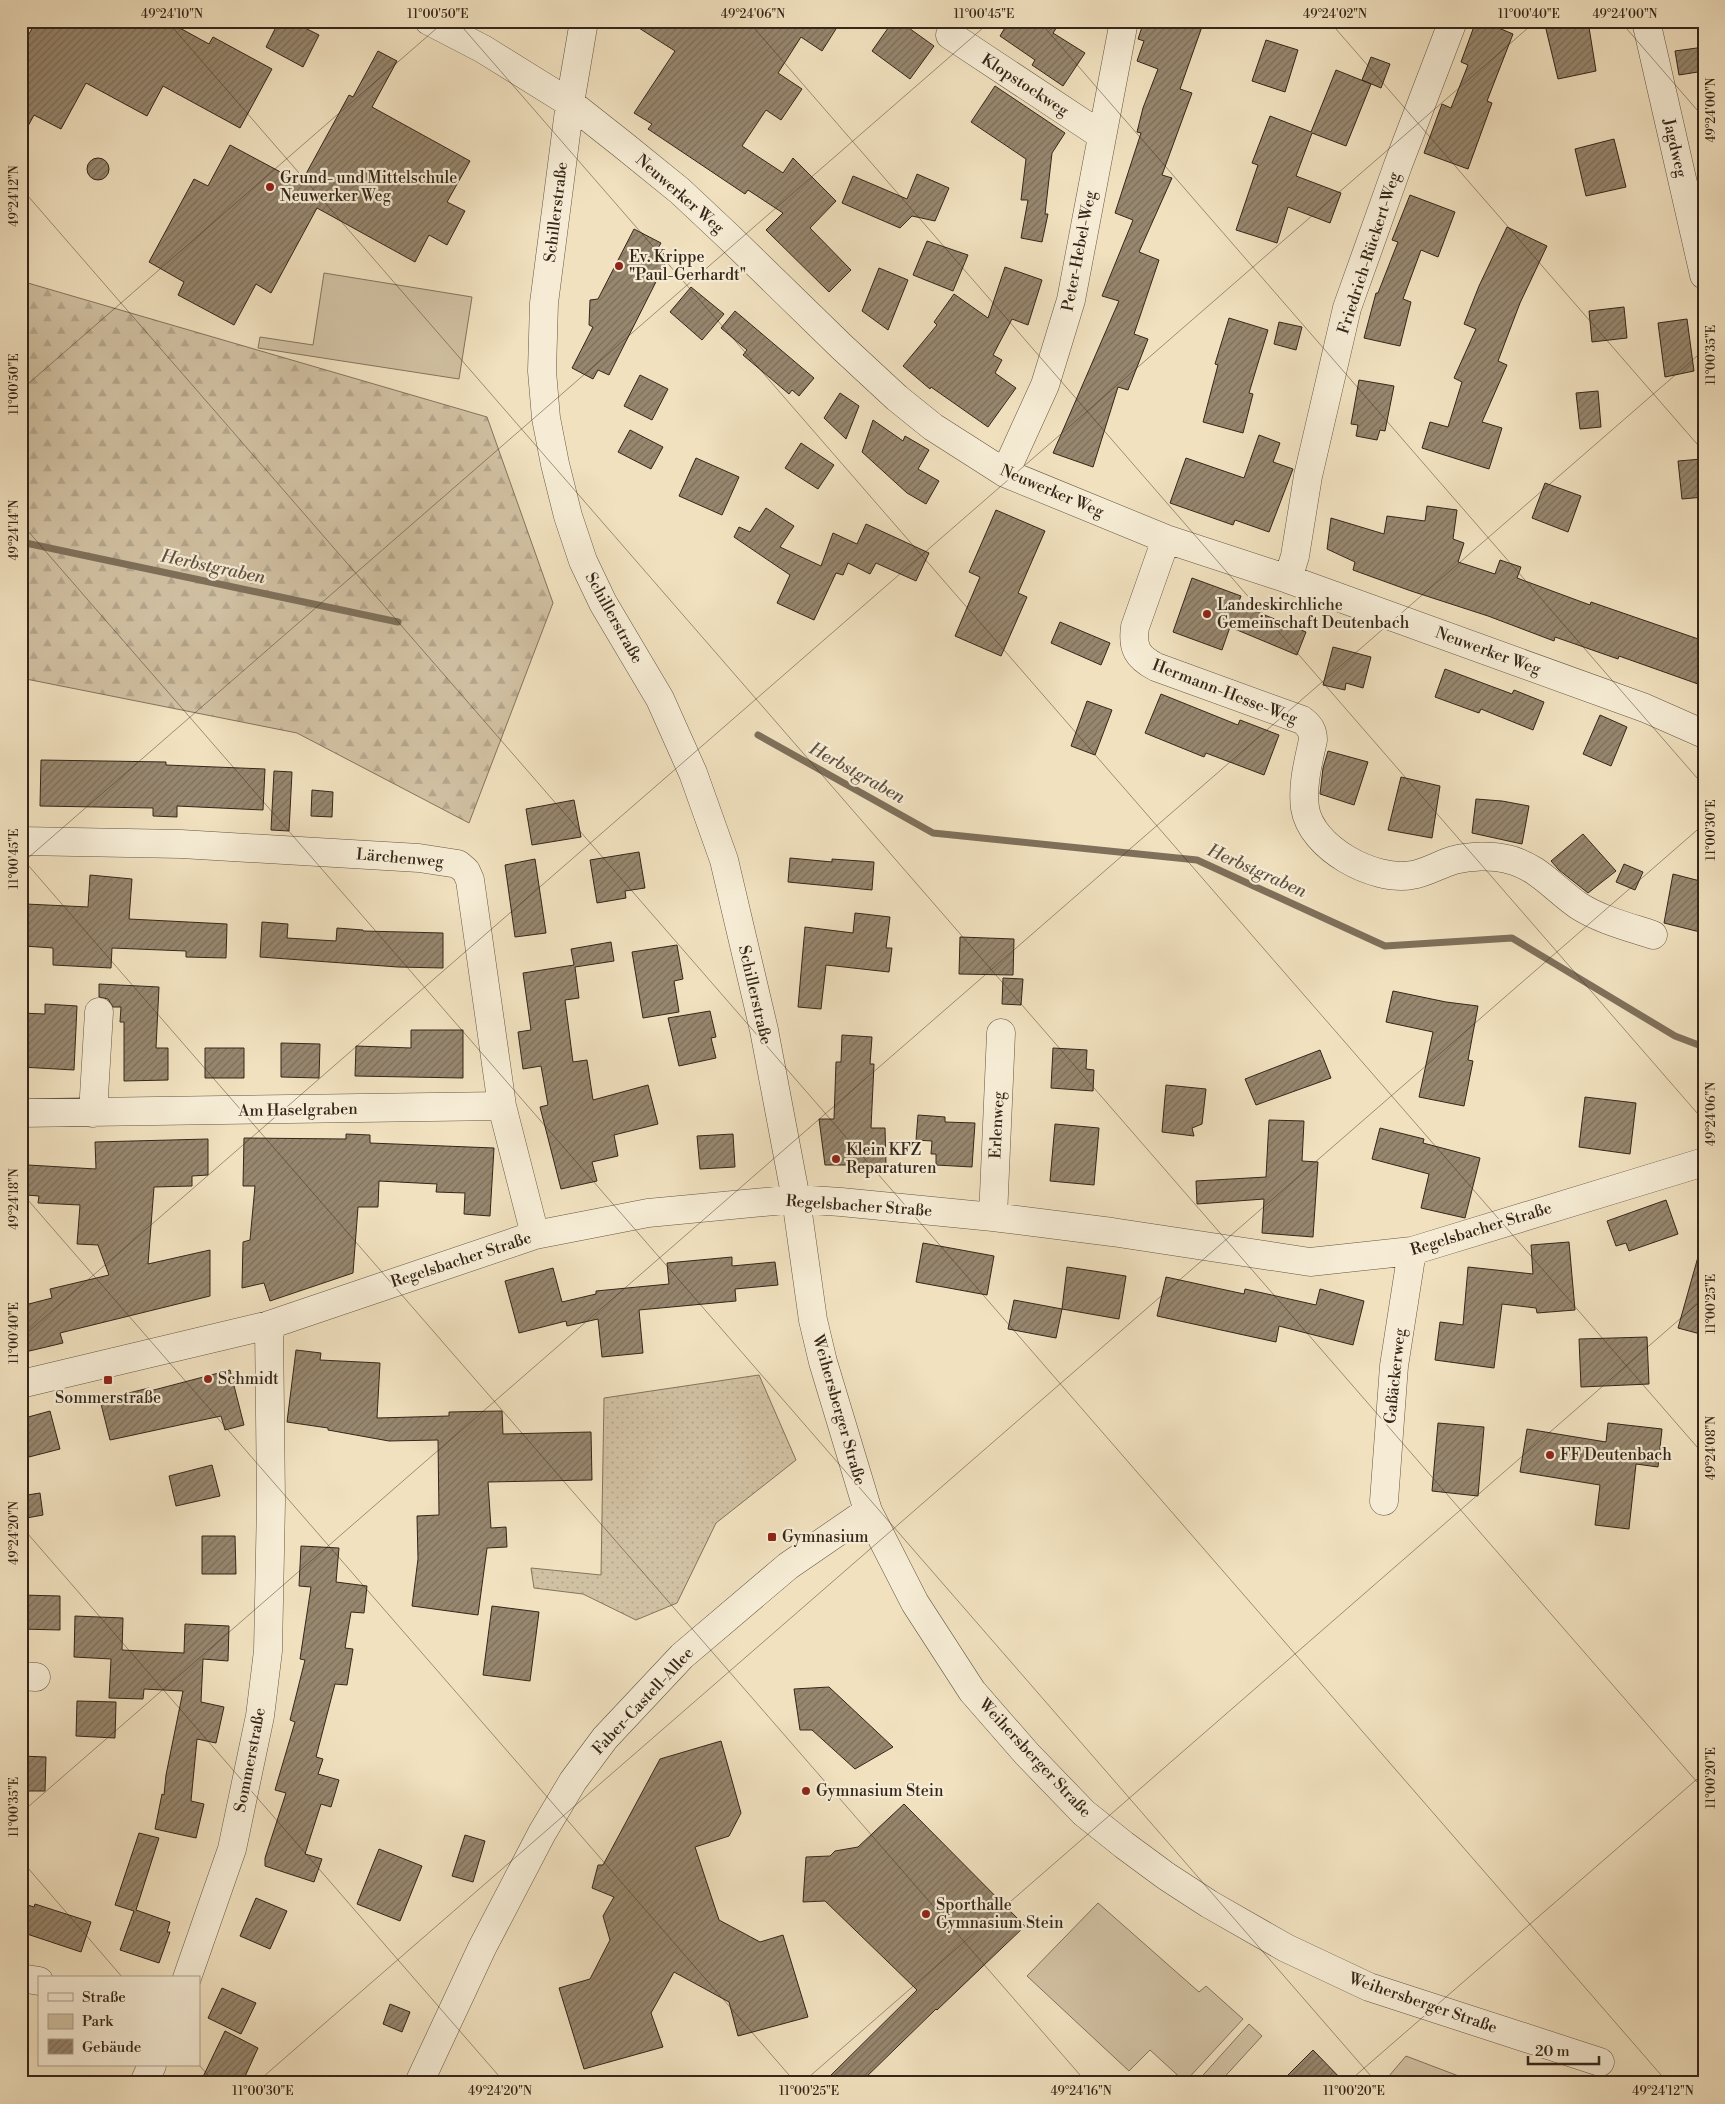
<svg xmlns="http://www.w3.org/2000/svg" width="1725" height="2104" viewBox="0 0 1725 2104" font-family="'Libre Bodoni',serif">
<defs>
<pattern id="grass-dots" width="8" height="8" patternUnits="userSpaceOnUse" patternTransform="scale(1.25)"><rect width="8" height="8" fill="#d1c1a3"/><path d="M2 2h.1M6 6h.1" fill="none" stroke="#b4a68c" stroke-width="1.8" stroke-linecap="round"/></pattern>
<pattern id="forest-firs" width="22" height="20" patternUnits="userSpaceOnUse" patternTransform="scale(1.25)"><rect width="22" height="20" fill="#d1c1a3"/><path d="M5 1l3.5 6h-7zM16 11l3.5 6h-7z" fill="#b4a68c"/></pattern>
<pattern id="building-hatch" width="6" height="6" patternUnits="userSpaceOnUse" patternTransform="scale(1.25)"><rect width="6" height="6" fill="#97876f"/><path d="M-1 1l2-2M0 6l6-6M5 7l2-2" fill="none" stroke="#7c6e5a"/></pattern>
</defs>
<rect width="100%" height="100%" fill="#f1e1bf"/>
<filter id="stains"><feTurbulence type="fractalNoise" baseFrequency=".004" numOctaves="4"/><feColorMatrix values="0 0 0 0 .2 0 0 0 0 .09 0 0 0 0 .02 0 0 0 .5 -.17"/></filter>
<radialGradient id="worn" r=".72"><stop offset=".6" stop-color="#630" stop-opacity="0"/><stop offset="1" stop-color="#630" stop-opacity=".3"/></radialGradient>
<path fill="url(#grass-dots)" stroke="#83745e" d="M759,1375L796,1460L716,1523L677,1603L636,1620L583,1594L534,1588L531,1568L601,1575L604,1398Z"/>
<path fill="url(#forest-firs)" stroke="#83745e" d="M21,281L487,417L553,603L469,823L297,733L21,678Z"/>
<path fill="#d1c1a3" stroke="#83745e" d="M324,273L472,297L459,379L258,348L260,337L313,345Z
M1098,1903L1199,1992L1206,1986L1243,2019L1185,2082L1150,2050L1129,2071L1027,1976Z
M1249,2024L1262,2036L1219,2083H1196Z
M1406,2056L1477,2083H1383Z"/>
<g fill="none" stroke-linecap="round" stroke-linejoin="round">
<path stroke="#7f705b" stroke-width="7" d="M21,542L398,622
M758,735L933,833L1197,860L1385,946L1512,938L1675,1036L1704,1047"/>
</g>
<path fill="url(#building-hatch)" stroke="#352619" d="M36,21H167L209,44L213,37L272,69L240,128L163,86L147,116L86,83L61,129L34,115L21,139V49Z
M279,21H291L319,35L303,67L266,47Z
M628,21H841L822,51L801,37L778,73L802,89L781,120L766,110L742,146L783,173L793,158L836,201L810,228L851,270L829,292L766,230L783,213L748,190L745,194L648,129L652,124L634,113L675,51Z
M893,21H899L934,46L910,79L872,51Z
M1009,21H1061L1053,33L1085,53L1063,86L1032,65L1035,60L1000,36Z
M1144,21H1204L1180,89L1192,93L1162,175L1172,178L1139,252L1159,260L1134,334L1148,339L1128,390L1118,387L1093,467L1053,453L1119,301L1102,296L1133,220L1115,213L1141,133L1137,132L1143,108L1158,69L1137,61L1144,41L1138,39Z
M1476,21H1482L1513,34L1487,101L1492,103L1468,169L1424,153L1442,104L1451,108L1468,65L1461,62Z
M1558,21H1588L1596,71L1558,79L1545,25Z
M1266,40L1298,50L1285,92L1252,81Z
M1704,47V71L1679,75L1675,51Z
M378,51L397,61L372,107L470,161L447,202L465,211L447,245L429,235L415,262L317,208L271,293L256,284L234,325L178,295L184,282L149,262L194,179L208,186L230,145L301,183L349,95L353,97Z
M1371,57L1390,64L1381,88L1362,80Z
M1336,70L1371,84L1346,146L1312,133L1296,176L1341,193L1330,223L1288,207L1277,243L1236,230L1258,165L1252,163L1270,116L1311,132Z
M995,86L1065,133L1052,153L1045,214H1048L1042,242L1021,238L1028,200H1021L1026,159L971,122Z
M1614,139L1626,187L1586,196L1575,149Z
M87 169a11 11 0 1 1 22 0a11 11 0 1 1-22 0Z
M917,174L949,188L935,221L912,216L900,228L842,203L853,176L907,199Z
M1410,195L1455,212L1438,257L1421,250L1403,299L1411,302L1400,346L1364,338L1376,293H1378L1398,242L1392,240Z
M1507,227L1547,246L1520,303L1498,361L1507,365L1482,422L1502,428L1489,469L1422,448L1430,422L1448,427L1462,382L1454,378L1476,329L1464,324L1479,286Z
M634,229L661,243L657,250L669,256L609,375L598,370L593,379L572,368L593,327L589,325L590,300L598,299Z
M927,241L968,255L953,291L913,275Z
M1005,267L1042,280L1028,325L1012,319L993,355L1002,360L995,373L1016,388L988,427L931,387L930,389L903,366L937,325L934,322L954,294L988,318Z
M879,268L908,280L888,330L862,311Z
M691,287L724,314L702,340L670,312Z
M1624,307L1627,338L1592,342L1589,311Z
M735,311L814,378L799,396L792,390L789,394L743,355L747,350L721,328Z
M1229,318L1268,330L1249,393L1253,394L1243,433L1203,422L1218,365L1215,364Z
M1687,319L1694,371L1665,377L1658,323Z
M1279,322L1302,327L1296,350L1274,344Z
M640,375L668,389L652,420L624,406Z
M1359,380L1394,386L1385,431L1380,430L1377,440L1356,436L1358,425L1351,424Z
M1598,391L1601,427L1580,429L1576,393Z
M840,393L859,406L846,439L824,418Z
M873,420L903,441L905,436L929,450L918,469L939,481L926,504L907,493L862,452Z
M630,430L663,447L651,469L618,452Z
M1259,435L1280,443L1273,462L1293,469L1269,532L1235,520L1233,525L1170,503L1186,458L1244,478Z
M801,443L834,465L818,489L785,468Z
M696,458L739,477L722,515L679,496Z
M1702,459L1704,497L1682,499L1678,461Z
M1545,483L1581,496L1568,532L1532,518Z
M1427,506L1457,510L1453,539L1464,543L1458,562L1495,574L1500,560L1521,567L1517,578L1590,605L1591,602L1704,641V666L1698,684L1619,656L1618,659L1555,637L1554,641L1488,616L1411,591L1353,570L1355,562L1327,549L1331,518L1384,534L1387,516L1425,521Z
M766,508L794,526L780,547L821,566L833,533L857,544L866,524L929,553L916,581L876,563L870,574L848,563L843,575L836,573L814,620L777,603L790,575L734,537L739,527L750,532Z
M996,510L1045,531L1018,593L1027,597L1001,656L955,636L980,577L969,572Z
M1192,578L1241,596L1238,604L1306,632L1297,655L1230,627L1222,650L1173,632Z
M1060,622L1110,643L1101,665L1051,643Z
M1333,647L1371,657L1363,688L1346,683L1345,690L1323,685Z
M1445,669L1512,694L1514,690L1544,702L1533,730L1481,709L1479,713L1435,697Z
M1161,694L1238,725L1240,720L1279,735L1264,775L1206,753L1204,757L1145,733Z
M1087,701L1112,710L1095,755L1071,746Z
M1600,715L1627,727L1611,766L1583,754Z
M1328,751L1368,762L1354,805L1320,794L1323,768Z
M41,760L166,762V765L265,769L263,810L177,806V817L153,816V808L40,806Z
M274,771L292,772L289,831L271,830Z
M1401,777L1440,786L1432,838L1388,830Z
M312,790L333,792L332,817L311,816Z
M1476,799L1502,801L1529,806L1522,844L1472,833Z
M574,800L581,837L532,845L526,809Z
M1583,834L1616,871L1588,893L1559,870L1551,861Z
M639,852L645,888L625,891L626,898L597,903L590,860Z
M790,858L832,862V859L874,862L872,890L788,882Z
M535,859L546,933L515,937L505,865Z
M1624,864L1643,872L1635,890L1616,882Z
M1673,874L1704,882V933L1664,923Z
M90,875L132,879L129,919L227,924L226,958L186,957V951L112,948L111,968L53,965V948L24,946L26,904L88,907Z
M855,913L890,917L886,948H892L889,972L826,965L821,1009L798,1007L805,927L853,933Z
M262,922L288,924L287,938L336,941L337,928L363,930V931L443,933V968L398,967L260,957Z
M960,937L1014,939L1013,975L959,974Z
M611,942L614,961L575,967L579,998L565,1000L573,1062L587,1060L593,1100L648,1085L658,1124L614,1135L618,1156L592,1162L597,1181L561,1189L540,1107L548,1105L541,1066L523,1069L518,1032L531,1030L523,973L574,965L571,949Z
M677,945L683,979L674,981L679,1012L643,1018L632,952Z
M1003,978L1023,979L1021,1005L1002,1004Z
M99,984L159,987L156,1048H168V1080L124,1081V1022H120L121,1007H113L108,999L99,997Z
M1393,991L1446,1002L1478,1006L1468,1060L1473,1061L1464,1106L1419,1097L1433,1032L1386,1022Z
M45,1004L77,1006L74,1070L21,1067V1013L45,1014Z
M710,1011L716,1037L711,1038L716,1058L679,1066L668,1018Z
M411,1030H463V1078L355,1076L356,1046L411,1048Z
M842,1035L872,1037L870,1064H874L871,1128H885L886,1165H825L819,1119H834L836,1062H841Z
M281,1043L320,1044L319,1078L281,1077Z
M205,1048H244V1078H205Z
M1053,1048L1087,1050L1086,1069L1094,1070L1093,1091L1051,1088Z
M1320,1050L1331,1078L1256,1105L1245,1079Z
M1166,1085L1206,1089L1202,1124L1192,1128L1194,1136L1162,1132Z
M1585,1097L1636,1103L1630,1154L1579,1147Z
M918,1115L945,1117V1122L975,1123L972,1167L936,1165V1154H931L932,1141L916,1140Z
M1269,1120L1304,1121L1302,1161L1318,1162L1313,1237L1262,1233L1264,1199L1197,1204L1196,1181L1266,1177Z
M1055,1124L1099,1128L1094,1185L1050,1181Z
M1380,1128L1424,1139L1423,1143L1480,1158L1465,1218L1421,1208L1429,1174L1372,1159Z
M346,1134L370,1135V1143L494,1148L490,1216L464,1214L465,1193L436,1192L437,1184L379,1181L378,1207H358L353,1273L270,1301L264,1283L242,1288L243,1242L250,1240L255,1186H243L244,1138L346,1139Z
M733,1134L735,1167L700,1169L697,1136Z
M208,1139V1175L192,1176V1186L154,1187L148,1264L210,1250V1296L60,1333L63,1343L21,1353V1306L52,1298L50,1289L109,1275L98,1245L77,1244L80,1205L38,1203L39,1196L26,1195L28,1165L96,1169L95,1142Z
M1666,1200L1678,1234L1629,1251L1626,1243L1616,1246L1607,1221Z
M1569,1242L1575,1310L1537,1313L1536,1308L1502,1304L1494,1368L1435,1360L1440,1322L1463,1325L1468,1267L1533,1274L1531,1245Z
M923,1243L994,1256L987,1295L916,1282Z
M732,1257V1266L775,1262L778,1285L735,1289L736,1301L639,1310L643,1353L602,1357L598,1319L567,1326L566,1321L519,1333L505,1281L553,1268L562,1302L596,1294V1291L669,1284L667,1263Z
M1698,1257L1704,1258V1335L1678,1328Z
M1067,1267L1126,1276L1119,1319L1062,1309Z
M1166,1277L1244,1294L1245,1289L1316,1305L1320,1289L1364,1301L1353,1345L1279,1326L1276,1342L1157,1316Z
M1014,1300L1062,1309L1056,1338L1008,1329Z
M1647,1337L1649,1384L1581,1387L1579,1339Z
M296,1350L321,1353L320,1360L380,1363L377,1418L449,1416V1412L502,1411L503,1434L591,1432L592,1480L488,1482L491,1528L506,1527L507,1547L487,1548L478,1615L412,1606L418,1559L417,1516L439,1515L438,1440L389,1441L328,1430V1428L287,1422Z
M230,1370L244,1425L225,1430L221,1416L110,1440L100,1400L149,1388L150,1391Z
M50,1411L60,1449L25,1458L21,1443V1419Z
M1438,1423L1484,1427L1478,1496L1432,1491Z
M1608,1423L1662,1429L1658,1467L1636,1464L1629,1529L1595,1525L1600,1485L1520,1472L1527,1429L1606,1442Z
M212,1465L220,1496L176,1506L169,1476Z
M40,1493L43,1515L21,1519V1496Z
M202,1536H235L236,1574H202Z
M301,1546L339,1548L336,1582L367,1586L364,1613L351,1612L345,1648L353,1649L347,1685L335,1684L316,1757L323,1759L318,1774L339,1780L331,1807L321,1804L305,1854L322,1859L314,1882L265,1866V1858L286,1793L275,1790L295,1722L290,1720L305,1660L300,1659L311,1587L299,1586Z
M21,1595L60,1596V1630L21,1629Z
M492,1606L539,1612L530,1681L483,1675Z
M75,1616L123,1618L122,1650L184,1653L185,1624L229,1626L228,1661L203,1659L201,1702L224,1707L216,1743L197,1739L191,1801L204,1804L196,1838L155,1829L162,1794L164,1795L166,1775L183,1691L144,1689L143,1699L109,1698L111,1659L74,1657Z
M829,1687L893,1747L855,1769L812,1730H800L794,1689Z
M77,1701L116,1702L115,1738L76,1736Z
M721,1741L741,1813L729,1836L695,1847L719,1920L760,1942L783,1935L808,2017L738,2036L729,2002L674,1972L651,2013L663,2047L584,2069L559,1988L590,1979L610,1940L603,1916L614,1897L592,1888L598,1865H603L660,1759Z
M21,1756L46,1757L45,1791H21Z
M904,1804L1025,1926L937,2010L936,2009L860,2083H823L917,1990L825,1901L803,1902L806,1857L830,1856L835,1851L858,1847Z
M139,1833L159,1838L136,1910L170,1922L167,1932H170L159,1963L120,1950L134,1911L115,1905Z
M465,1835L485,1841L473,1882L452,1876Z
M379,1849L422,1866L400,1921L357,1904Z
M256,1898L287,1911L270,1949L240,1936Z
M21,1903L34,1907L35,1904L91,1922L81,1952L21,1932Z
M222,1988L256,2003L241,2034L208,2018Z
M390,2004L410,2012L402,2032L383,2024Z
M225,2031L258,2048L242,2083H200Z
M1313,2050L1345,2083H1280Z"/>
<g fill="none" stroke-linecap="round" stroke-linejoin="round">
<g stroke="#645542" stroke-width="29">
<path id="minor" d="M429,21L483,49L570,103L622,144L680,191L729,237L842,347L897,398L933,427L1005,473L1166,539L1288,579L1645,708L1704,734
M584,21L570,103L544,303L542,371L546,418L555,464L568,516L583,561L603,603L660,699L693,773L724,860L764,1030L796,1199L813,1320L823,1362L868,1511L915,1603L972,1691L1027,1754L1084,1813L1124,1845L1166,1876L1209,1904L1286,1948L1369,1987L1600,2062
M1646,21L1704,275
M950,35L1101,135
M1005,473L1045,385L1071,300L1124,21
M1166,539L1135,627C1132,648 1137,657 1156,667L1302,720C1310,726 1313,731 1313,740C1308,763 1302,785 1305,808C1311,848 1374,882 1412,875C1426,873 1440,864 1454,860C1470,856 1491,855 1507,859C1538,866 1554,889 1579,906C1601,920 1629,927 1653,935
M1288,579L1295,556L1308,476L1347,308L1398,165L1453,21
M21,841L181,844L419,858L458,864L466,871L470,880L502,1106L535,1235
M21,1113L502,1106
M93,1113L99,1012
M993,1217L1001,1033
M21,1384L269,1325L535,1235L648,1213L796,1199L841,1202L993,1217L1112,1232L1310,1262L1412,1251L1704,1162
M1384,1501L1394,1366L1412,1251
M21,1676L36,1677
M21,1978L39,1981
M187,1978L232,1849L260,1716L268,1651L271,1502L269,1325
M144,2083L152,2065
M419,2083L482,1948L542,1833L573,1781L605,1738L682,1656L788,1566L868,1511"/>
</g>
<use href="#minor" stroke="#f6ecd5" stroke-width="28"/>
</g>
<path fill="none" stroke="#352619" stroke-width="1" stroke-opacity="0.45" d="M167,21L1704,1790M457,21L1704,1455M748,21L1704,1121M1039,21L1704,786M1329,21L1704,452M1620,21L1704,118M21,188L1668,2083M21,390L445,21M21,523L1377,2083M21,857L1087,2083M21,864L991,21M21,1192L796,2083M21,1338L1536,21M21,1526L505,2083M21,1813L1704,350M21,1860L123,1978M199,2065L215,2083M256,2083L1704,824M802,2083L1704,1298M1347,2083L1704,1773"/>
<g fill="#8f2418" stroke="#f6ecd5" stroke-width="2">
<circle cx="270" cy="187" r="5"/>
<circle cx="619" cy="266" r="5"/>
<circle cx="1207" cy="614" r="5"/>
<circle cx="836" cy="1159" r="5"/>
<circle cx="208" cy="1379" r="5"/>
<rect x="103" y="1375" width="10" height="10" rx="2.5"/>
<circle cx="1550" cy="1455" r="5"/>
<rect x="767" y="1532" width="10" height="10" rx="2.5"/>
<circle cx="806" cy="1791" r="5"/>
<circle cx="926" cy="1914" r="5"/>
</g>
<g text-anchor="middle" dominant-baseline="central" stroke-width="4.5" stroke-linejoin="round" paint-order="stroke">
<g font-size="16" fill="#352619" stroke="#f6ecd5">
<text transform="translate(1025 85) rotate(33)">Klopstockweg</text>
<text transform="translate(1675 148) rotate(77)">Jagdweg</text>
<text transform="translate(680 194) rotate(41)">Neuwerker Weg</text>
<text transform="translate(556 212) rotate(-83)">Schillerstraße</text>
<text transform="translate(1079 251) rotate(-79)">Peter-Hebel-Weg</text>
<text transform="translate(1369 253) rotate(-72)">Friedrich-Rückert-Weg</text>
<text transform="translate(1052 491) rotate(23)">Neuwerker Weg</text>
<text transform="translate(614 618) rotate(61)">Schillerstraße</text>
<text transform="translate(1488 651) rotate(20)">Neuwerker Weg</text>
<text transform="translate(1225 692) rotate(21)">Hermann-Hesse-Weg</text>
<text transform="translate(400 858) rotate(5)">Lärchenweg</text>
<text transform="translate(755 995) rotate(77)">Schillerstraße</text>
<text transform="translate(298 1110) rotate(-1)">Am Haselgraben</text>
<text transform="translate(997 1125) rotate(-87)">Erlenweg</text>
<text transform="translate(859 1206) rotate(4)">Regelsbacher Straße</text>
<text transform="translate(1481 1229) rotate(-17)">Regelsbacher Straße</text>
<text transform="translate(461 1260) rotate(-18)">Regelsbacher Straße</text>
<text transform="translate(1395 1376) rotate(-84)">Gaßäckerweg</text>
<text transform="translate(839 1410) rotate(74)">Weihersberger Straße</text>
<text transform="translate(643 1701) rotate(-47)">Faber-Castell-Allee</text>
<text transform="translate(1035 1758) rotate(47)">Weihersberger Straße</text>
<text transform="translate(250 1760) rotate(-79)">Sommerstraße</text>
<text transform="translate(1423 2003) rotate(19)">Weihersberger Straße</text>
</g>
<g font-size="16" fill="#352619" stroke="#f6ecd5" text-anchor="start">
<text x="280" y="178">Grund- und Mittelschule<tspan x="280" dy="18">Neuwerker Weg</tspan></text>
<text x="629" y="257">Ev. Krippe<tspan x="629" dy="18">"Paul-Gerhardt"</tspan></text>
<text x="1217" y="605">Landeskirchliche<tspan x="1217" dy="18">Gemeinschaft Deutenbach</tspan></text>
<text x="846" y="1150">Klein KFZ<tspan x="846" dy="18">Reparaturen</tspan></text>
<text x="218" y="1379">Schmidt</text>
<text x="108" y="1398" text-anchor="middle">Sommerstraße</text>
<text x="1560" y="1455">FF Deutenbach</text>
<text x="782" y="1537">Gymnasium</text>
<text x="816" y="1791">Gymnasium Stein</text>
<text x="936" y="1905">Sporthalle<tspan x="936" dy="18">Gymnasium Stein</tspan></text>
</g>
<g font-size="18" font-style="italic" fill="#605140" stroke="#f6ecd5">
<text transform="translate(213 567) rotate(12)">Herbstgraben</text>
<text transform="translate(857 773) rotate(29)">Herbstgraben</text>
<text transform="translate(1257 871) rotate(24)">Herbstgraben</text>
</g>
</g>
<rect width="1725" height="2104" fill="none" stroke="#f1e1bf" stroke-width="55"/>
<rect x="38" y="1976" width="162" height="90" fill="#f6ecd5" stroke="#a99d8a"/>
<rect x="48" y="1993" width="25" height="8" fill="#f6ecd5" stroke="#a99d8a"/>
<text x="82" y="2002" font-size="15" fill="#352619">Straße</text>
<rect x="48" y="2014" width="25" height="15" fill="#d1c1a3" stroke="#a99d8a"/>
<text x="82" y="2026" font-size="15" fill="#352619">Park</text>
<rect x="48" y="2039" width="25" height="15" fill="url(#building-hatch)" stroke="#a99d8a"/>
<text x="82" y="2052" font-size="15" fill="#352619">Gebäude</text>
<path d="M1528 2056v8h71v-8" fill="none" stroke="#352619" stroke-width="2.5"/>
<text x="1535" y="2056" font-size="15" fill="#352619" stroke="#f6ecd5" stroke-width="4" paint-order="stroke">20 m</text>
<rect x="28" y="28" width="1670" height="2048" fill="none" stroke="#352619" stroke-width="2"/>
<g font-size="12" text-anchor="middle" fill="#352619">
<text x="172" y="18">49°24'10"N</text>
<text x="438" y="18">11°00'50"E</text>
<text x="753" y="18">49°24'06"N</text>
<text x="984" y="18">11°00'45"E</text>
<text x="1335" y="18">49°24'02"N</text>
<text x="1529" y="18">11°00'40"E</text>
<text x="1625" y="18">49°24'00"N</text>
<text transform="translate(1711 110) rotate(-90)" y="4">49°24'00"N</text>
<text transform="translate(14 196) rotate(-90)" y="4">49°24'12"N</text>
<text transform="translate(1711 355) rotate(-90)" y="4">11°00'35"E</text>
<text transform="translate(14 384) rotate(-90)" y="4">11°00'50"E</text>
<text transform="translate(14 530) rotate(-90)" y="4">49°24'14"N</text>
<text transform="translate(1711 830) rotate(-90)" y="4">11°00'30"E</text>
<text transform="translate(14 859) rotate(-90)" y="4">11°00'45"E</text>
<text transform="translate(1711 1114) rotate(-90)" y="4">49°24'06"N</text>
<text transform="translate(14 1199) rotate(-90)" y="4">49°24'18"N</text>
<text transform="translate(1711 1304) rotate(-90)" y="4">11°00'25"E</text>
<text transform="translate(14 1333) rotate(-90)" y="4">11°00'40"E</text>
<text transform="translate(1711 1448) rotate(-90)" y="4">49°24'08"N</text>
<text transform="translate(14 1533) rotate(-90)" y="4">49°24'20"N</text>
<text transform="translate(1711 1778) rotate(-90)" y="4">11°00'20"E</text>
<text transform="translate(14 1807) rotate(-90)" y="4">11°00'35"E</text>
<text x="263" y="2095">11°00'30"E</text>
<text x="500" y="2095">49°24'20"N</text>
<text x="809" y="2095">11°00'25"E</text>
<text x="1081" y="2095">49°24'16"N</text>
<text x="1354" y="2095">11°00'20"E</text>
<text x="1663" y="2095">49°24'12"N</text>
</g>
<rect width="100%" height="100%" filter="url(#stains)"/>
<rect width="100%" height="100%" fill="url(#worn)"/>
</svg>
